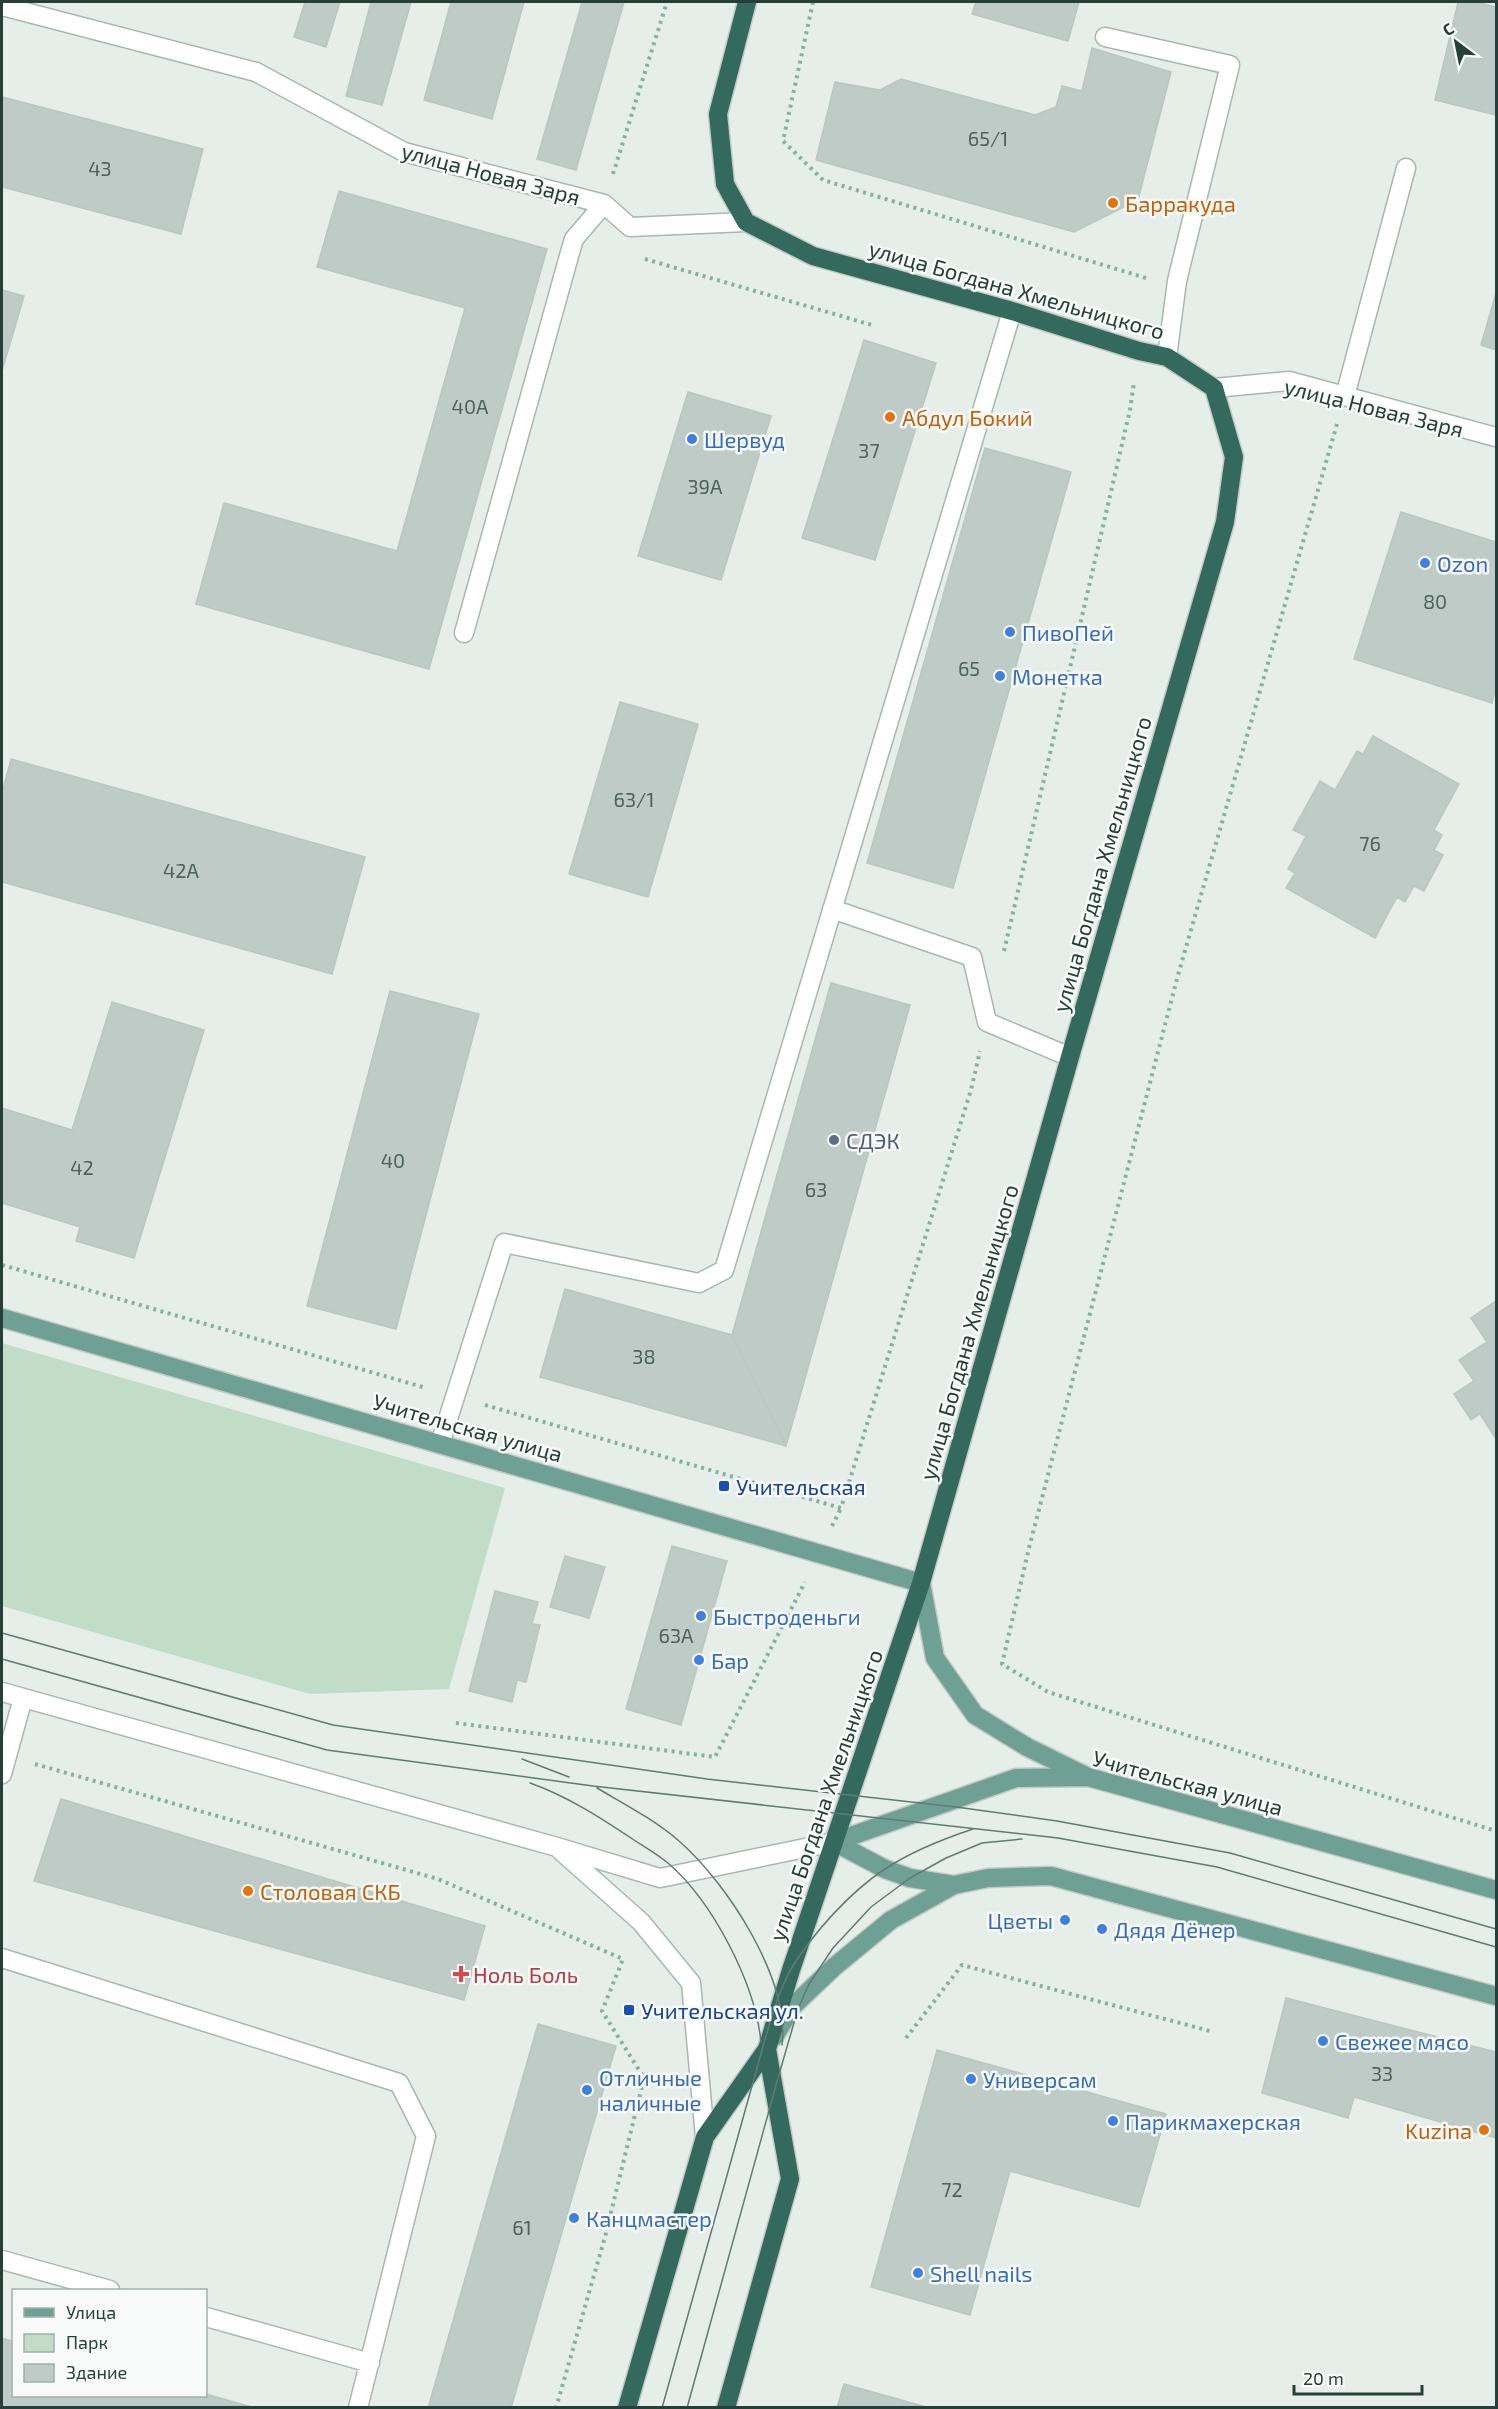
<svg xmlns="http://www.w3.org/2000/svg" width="1498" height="2409" viewBox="0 0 1498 2409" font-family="'Exo 2',sans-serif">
<rect width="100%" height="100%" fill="#e6eeea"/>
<path fill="#c1ddc8" d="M2,1343L505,1488L449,1689L310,1694L2,1606Z"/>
<path fill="#becbc6" stroke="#b9c7c1" stroke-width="1.5" d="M305,2H340L326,47L294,37Z
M371,2H411L382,105L346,96Z
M451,2H524L492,119L424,100Z
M582,2H624L576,170L537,159Z
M976,2H1079L1068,41L972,14Z
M1458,2H1476L1496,7V115L1435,100Z
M1092,48L1171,72L1138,200L1074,232L816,160L835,82L880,90L901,79L1035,115L1056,107L1062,86L1082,91Z
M2,97L203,149L181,234L2,187Z
M339,191L547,249L429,669L196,604L224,503L397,551L465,308L317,267Z
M2,290L24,296L2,371Z
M1496,293V350L1481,345Z
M864,340L936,363L875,560L802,538Z
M688,392L771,416L721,580L638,556Z
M985,448L1071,472L953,888L867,863Z
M1401,512L1496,542V687L1492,703L1354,659Z
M620,702L698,724L648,897L569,874Z
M1373,736L1459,784L1434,830L1442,835L1434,850L1443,855L1424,891L1414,886L1405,902L1397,897L1375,938L1286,888L1295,873L1288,869L1306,836L1293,830L1320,781L1335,790L1357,751L1363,754Z
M11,759L365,857L332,974L2,882V793Z
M831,983L910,1005L786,1446L732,1335Z
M390,991L479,1014L396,1329L307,1306Z
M112,1002L204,1030L134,1258L76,1241L80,1227L2,1203V1108L72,1130Z
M565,1289L732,1335L786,1446L540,1377Z
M1496,1301V1439L1480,1414L1471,1420L1454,1394L1474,1381L1459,1360L1487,1342L1471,1318Z
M672,1546L727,1561L681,1725L626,1709Z
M565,1556L605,1567L589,1618L550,1607Z
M495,1591L538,1602L532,1624L540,1625L526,1682L517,1680L512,1702L469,1691Z
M61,1799L485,1926L464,2000L34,1881Z
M1286,1998L1496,2052V2138L1354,2097L1348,2118L1262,2093Z
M538,2024L616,2046L511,2408H428Z
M937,2050L1166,2114L1139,2207L1010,2171L970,2315L871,2287Z
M2,2338L14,2342V2396L206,2394L255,2408H2Z
M844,2384L930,2408H837Z"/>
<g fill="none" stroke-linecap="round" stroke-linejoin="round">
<g stroke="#a9b6b1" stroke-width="21">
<path id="minor" d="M2,6L256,72L404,152L604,204L630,227L746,222
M1105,37L1230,65L1177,281L1167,357
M1214,388L1289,381L1496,437
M1345,396L1406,168
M464,633L569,256L574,239L604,204
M832,909L972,957L987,1022L1070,1057
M440,1444L504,1243L699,1283L724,1270L1012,311
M2,1692L557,1847L660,1878L834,1842
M2,1774L23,1698
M560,1850L641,1922L691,1983L705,2137
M2,1958L399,2083L426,2136L358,2408
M2,2260L110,2290
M206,2317L370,2363"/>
</g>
<g stroke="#c2c9c7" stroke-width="21">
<path id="major" d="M2,1318L921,1583L935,1658L975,1715L1027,1747L1088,1777
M834,1842L1016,1778L1088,1777L1496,1890
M834,1842L885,1869L910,1878L954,1885
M774,2037L792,2007L834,1967L891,1920L954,1885L988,1878L1051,1876L1496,1996"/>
</g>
<g stroke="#c2c9c7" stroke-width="21">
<path id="highway" d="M627,2408L705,2137L767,2049L791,1970L921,1583L1070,1057L1225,522L1234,457L1214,388L1167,357L1139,351L1012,311L813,256L746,222L725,184L718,114L747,2
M726,2408L790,2179L767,2049"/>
</g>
<path stroke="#89afa3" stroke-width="4" stroke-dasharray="3 4.5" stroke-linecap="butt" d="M813,2L783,141L823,180L1146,278
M613,174L667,2
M645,259L872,325
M1337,424L1178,975L1029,1548L1002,1664L1048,1692L1496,1831
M1004,951L1130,410L1134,382
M2,1265L426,1388
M485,1405L841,1508L971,1090L980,1051
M832,1526L841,1508
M456,1723L715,1757L805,1582
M35,1764L438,1879L623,1959L602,2011L644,2078L605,2237L556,2408
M906,2038L962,1965L1210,2031"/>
<use href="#minor" stroke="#fff" stroke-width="18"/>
<use href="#major" stroke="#6ea093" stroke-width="18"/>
<use href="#highway" stroke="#34695e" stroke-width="18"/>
<path stroke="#617a73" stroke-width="1.5" d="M2,1633L333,1725L707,1779L956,1807L1057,1821L1230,1853L1496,1929
M2,1659L327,1750L593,1786L1058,1838L1217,1867L1496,1947
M522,1759L569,1777
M530,1783C567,1796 601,1818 634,1840C645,1847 657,1854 668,1863C713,1902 755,1983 761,2042
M597,1788C624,1804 655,1820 679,1841C727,1883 790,1979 782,2045
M662,2408L769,2025C775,2006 781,1986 791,1969C813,1933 850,1892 885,1869C912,1851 943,1839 973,1829
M687,2408L778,2078L798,2009L809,1984L833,1948L871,1907L910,1878L946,1858L982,1843L1022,1839"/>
</g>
<g fill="#e8710a" stroke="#f7faf8" stroke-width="2">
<circle cx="1113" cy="203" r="6"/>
<circle cx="890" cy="417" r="6"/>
<circle cx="248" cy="1891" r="6"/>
<circle cx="1484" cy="2130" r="6"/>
</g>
<g fill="#3f7fe0" stroke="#f7faf8" stroke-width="2">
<circle cx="692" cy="439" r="6"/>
<circle cx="1425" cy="563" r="6"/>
<circle cx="1010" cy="632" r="6"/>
<circle cx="1000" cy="676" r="6"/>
<circle cx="701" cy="1616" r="6"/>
<circle cx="699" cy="1660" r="6"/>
<circle cx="1065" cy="1920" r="6"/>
<circle cx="1102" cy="1929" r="6"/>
<circle cx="1323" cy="2041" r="6"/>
<circle cx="971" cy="2079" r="6"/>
<circle cx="587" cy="2090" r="6"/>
<circle cx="1113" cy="2121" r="6"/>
<circle cx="574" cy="2218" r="6"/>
<circle cx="918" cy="2273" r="6"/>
</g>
<circle fill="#5c6f8a" stroke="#f7faf8" stroke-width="2" cx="834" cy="1140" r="6"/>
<g fill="#1a4fb4" stroke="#f7faf8" stroke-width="2">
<rect x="718" y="1480" width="12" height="12" rx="3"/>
<rect x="623" y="2004" width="12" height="12" rx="3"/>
</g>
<path fill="#e0444e" stroke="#f7faf8" stroke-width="2" d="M458 1965h6v6h6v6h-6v6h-6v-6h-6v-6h6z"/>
<g text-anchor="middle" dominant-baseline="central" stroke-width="5" stroke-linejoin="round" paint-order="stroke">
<g font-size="20" fill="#4c625c">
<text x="988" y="138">65/1</text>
<text x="100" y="168">43</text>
<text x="470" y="406">40А</text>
<text x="869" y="450">37</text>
<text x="705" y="486">39А</text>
<text x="1435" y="601">80</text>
<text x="969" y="668">65</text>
<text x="634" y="799">63/1</text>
<text x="1370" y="843">76</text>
<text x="181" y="870">42А</text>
<text x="393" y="1160">40</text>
<text x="82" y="1167">42</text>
<text x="816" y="1189">63</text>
<text x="644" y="1356">38</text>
<text x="676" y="1635">63А</text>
<text x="1382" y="2073">33</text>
<text x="952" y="2189">72</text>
<text x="522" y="2227">61</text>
</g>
<g font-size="22" fill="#263f38" stroke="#f7faf8">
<text transform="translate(491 173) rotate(15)">улица Новая Заря</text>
<text transform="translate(1017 289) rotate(16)">улица Богдана Хмельницкого</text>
<text transform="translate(1374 407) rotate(14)">улица Новая Заря</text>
<text transform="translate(1101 864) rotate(-74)">улица Богдана Хмельницкого</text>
<text transform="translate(968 1332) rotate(-74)">улица Богдана Хмельницкого</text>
<text transform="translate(468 1427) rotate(16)">Учительская улица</text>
<text transform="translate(1188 1782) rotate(15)">Учительская улица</text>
<text transform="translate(825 1795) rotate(-71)">улица Богдана Хмельницкого</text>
</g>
<g font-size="22" fill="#c56008" stroke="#f7faf8" text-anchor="start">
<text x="1125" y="203">Барракуда</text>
<text x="902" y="417">Абдул Бокий</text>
<text x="260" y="1891">Столовая СКБ</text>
<text x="1472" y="2130" text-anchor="end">Kuzina</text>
</g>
<g font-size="22" fill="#366cbe" stroke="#f7faf8" text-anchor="start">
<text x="704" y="439">Шервуд</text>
<text x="1437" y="563">Ozon</text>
<text x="1022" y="632">ПивоПей</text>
<text x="1012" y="676">Монетка</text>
<text x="713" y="1616">Быстроденьги</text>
<text x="711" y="1660">Бар</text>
<text x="1053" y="1920" text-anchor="end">Цветы</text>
<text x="1114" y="1929">Дядя Дёнер</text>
<text x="1335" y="2041">Свежее мясо</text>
<text x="599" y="2077">Отличные<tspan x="599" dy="25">наличные</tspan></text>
<text x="983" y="2079">Универсам</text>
<text x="1125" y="2121">Парикмахерская</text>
<text x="586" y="2218">Канцмастер</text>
<text x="930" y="2273">Shell nails</text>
</g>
<g font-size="22" fill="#4e5e75" stroke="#f7faf8" text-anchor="start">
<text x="846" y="1140">СДЭК</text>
</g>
<g font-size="22" fill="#164399" stroke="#f7faf8" text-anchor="start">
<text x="736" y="1486">Учительская</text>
<text x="641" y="2010">Учительская ул.</text>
</g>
<g font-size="22" fill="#be3a42" stroke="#f7faf8" text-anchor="start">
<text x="473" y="1974">Ноль Боль</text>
</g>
</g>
<rect width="1498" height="2409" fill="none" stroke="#263f38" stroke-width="6"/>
<rect x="12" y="2289" width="195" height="108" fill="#f7faf8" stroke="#a3afab" stroke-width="1.5"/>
<rect x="24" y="2308" width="30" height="9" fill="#6ea093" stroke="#a3afab" stroke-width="1.5"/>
<text x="66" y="2319" font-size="18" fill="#263f38">Улица</text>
<rect x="24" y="2334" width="30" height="18" fill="#c1ddc8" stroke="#a3afab" stroke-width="1.5"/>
<text x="66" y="2349" font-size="18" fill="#263f38">Парк</text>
<rect x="24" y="2364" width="30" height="18" fill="#becbc6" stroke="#a3afab" stroke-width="1.5"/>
<text x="66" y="2379" font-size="18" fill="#263f38">Здание</text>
<g transform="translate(1456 42) rotate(328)" stroke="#f7faf8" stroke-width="4.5" paint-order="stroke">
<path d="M0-4.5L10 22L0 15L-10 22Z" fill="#263f38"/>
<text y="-9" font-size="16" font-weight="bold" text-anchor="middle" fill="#263f38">С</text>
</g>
<path d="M1294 2385v9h128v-9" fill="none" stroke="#263f38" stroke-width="3"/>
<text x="1303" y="2385" font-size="18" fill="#263f38" stroke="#f7faf8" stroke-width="4.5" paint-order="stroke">20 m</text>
</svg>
